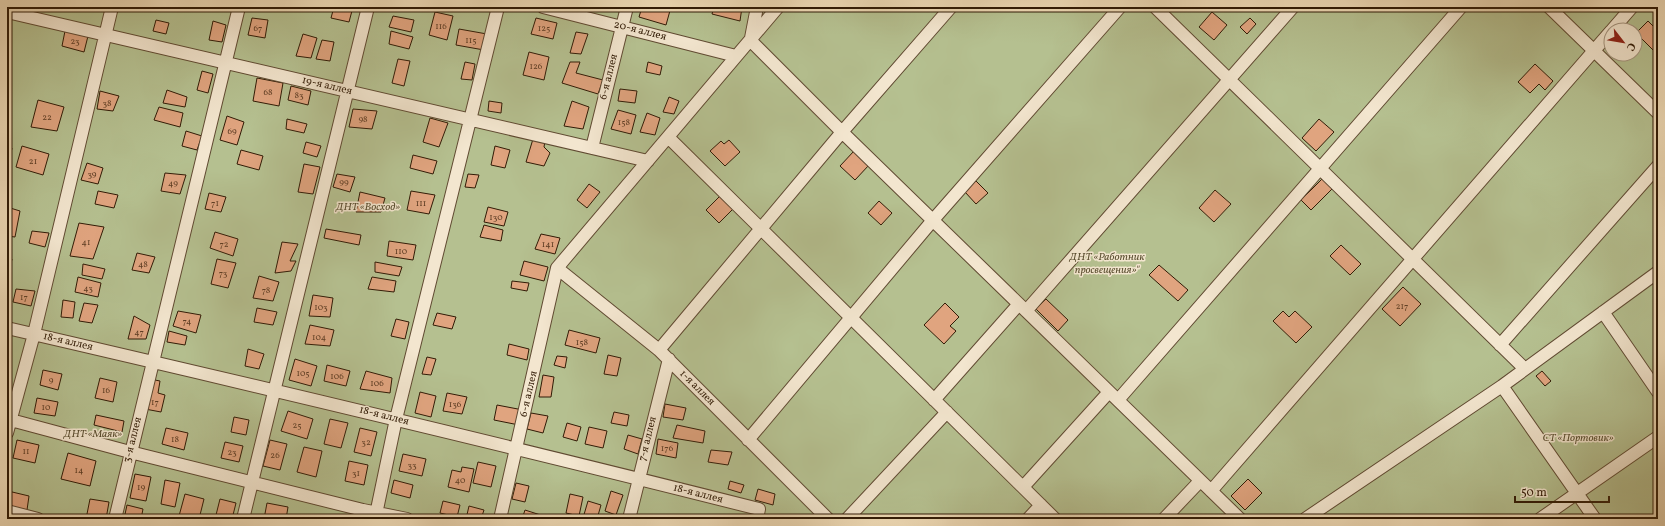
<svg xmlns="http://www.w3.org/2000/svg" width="1665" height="526" viewBox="0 0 1665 526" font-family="Vollkorn,serif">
<rect width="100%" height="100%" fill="#edd9b5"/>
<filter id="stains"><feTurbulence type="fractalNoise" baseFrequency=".005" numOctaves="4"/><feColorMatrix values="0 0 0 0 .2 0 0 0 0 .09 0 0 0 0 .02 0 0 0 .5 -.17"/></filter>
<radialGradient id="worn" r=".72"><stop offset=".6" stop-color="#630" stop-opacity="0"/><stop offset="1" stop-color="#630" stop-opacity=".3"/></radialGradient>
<path fill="#b5c090" stroke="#736e4b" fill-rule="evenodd" d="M7,7H1658V519H7ZM1611,30H1635V54H1611Z"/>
<path fill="#e0a47f" stroke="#311b06" d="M334,7H353L349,22L331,18Z
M642,7H671L666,25L639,17Z
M714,7H742L740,21L712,14Z
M435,12L453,16L447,40L429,35Z
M1212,12L1227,25L1214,40L1199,27Z
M393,16L414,20L411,32L389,27Z
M252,18L268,20L265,38L248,35Z
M536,18L557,23L553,39L531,34Z
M1250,18L1256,24L1247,34L1240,27Z
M156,20L169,23L166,34L153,31Z
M213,21L226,25L222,42L209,40Z
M1648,21L1658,31V50L1656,53L1636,33Z
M459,29L487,34L484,50L456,45Z
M65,31L88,36L84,52L62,46Z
M391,31L413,37L409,49L389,44Z
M576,32L588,34L581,54L570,53Z
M303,34L317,38L311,58L296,56Z
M322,40L334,42L330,61L316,59Z
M529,52L549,57L544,80L523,75Z
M398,59L410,61L404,86L392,83Z
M465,62L475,64L472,80L461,79Z
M570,62H580L576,73L603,80L598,94L562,83Z
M648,62L662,66L660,75L646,72Z
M1535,64L1553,81L1545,90L1539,84L1530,93L1518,82Z
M202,71L213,74L208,93L197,90Z
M257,78L283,83L279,106L253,101Z
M291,86L311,91L308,105L288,100Z
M620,89L637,91L635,103L618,101Z
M167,90L187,97L185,107L163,103Z
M100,91L119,96L113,111L97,109Z
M669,97L679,101L674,114L663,112Z
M38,100L64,107L57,131L31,127Z
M489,101L502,103L501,113L488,111Z
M572,101L589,107L583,129L564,126Z
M159,107L183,113L180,127L154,120Z
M353,109L377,111L372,129L349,127Z
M618,110L636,115L631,134L611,129Z
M647,113L660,118L655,135L640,132Z
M227,116L244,122L237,145L220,140Z
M430,118L448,123L439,147L423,142Z
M287,119L307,124L304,133L286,129Z
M1319,119L1334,132L1316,151L1302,138Z
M186,131L202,136L197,150L182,146Z
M533,139L545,141L544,147L550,153L544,166L526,162Z
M729,140L740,152L725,166L710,151L721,141L724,144Z
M306,142L321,146L317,157L303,153Z
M22,146L49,154L43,175L16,167Z
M495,146L510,150L505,168L491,165Z
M7,147L12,148L9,163L7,162Z
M241,150L263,156L259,170L237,164Z
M854,151L869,165L855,180L840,166Z
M413,155L437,161L433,174L410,168Z
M87,163L103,168L98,184L81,180Z
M304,164L320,167L313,194L298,192Z
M165,173L186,175L180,194L161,191Z
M337,174L355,177L350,192L333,187Z
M468,174L479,175L475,188L465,187Z
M1324,177L1334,187L1311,210L1301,200Z
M976,181L988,193L976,204L965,192Z
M589,184L600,192L587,208L577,200Z
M1215,190L1231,204L1214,222L1199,208Z
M98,191L118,195L114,208L95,204Z
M411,191L435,195L429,214L407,210Z
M360,192L385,198L381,212H356Z
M209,193L226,197L221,212L205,209Z
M721,195L734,208L719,223L706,210Z
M879,201L892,213L881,225L868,213Z
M7,207L20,211L15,237L7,236Z
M488,207L508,212L504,226L484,222Z
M79,223L104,227L93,259L70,256Z
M484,225L503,230L501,241L480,237Z
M326,229L361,235L359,245L324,238Z
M32,231L49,233L45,247L29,243Z
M215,232L238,239L233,256L210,248Z
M541,234L560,238L555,254L535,249Z
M389,241L416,245L413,260L387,256Z
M282,242L298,244L290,261H296L291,271L275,273Z
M1341,245L1361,264L1350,275L1330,256Z
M137,253L155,257L149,273L132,270Z
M7,258L12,259L9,272L7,271Z
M217,259L236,263L228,288L211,284Z
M524,261L548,267L544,281L520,275Z
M375,262L402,267L399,276L375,272Z
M83,264L105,269L102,279L82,275Z
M1159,265L1188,290L1178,301L1149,275Z
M259,276L279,282L273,301L253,298Z
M78,277L101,283L98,297L75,292Z
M372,277L396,281L394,292L368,289Z
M512,281L529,283L527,291L511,288Z
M1403,287L1421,304L1400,326L1382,309Z
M16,289L35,291L31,306L13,302Z
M313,295L333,298L330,317L309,316Z
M1046,299L1068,320L1058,331L1036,309Z
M63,300L75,302L73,318L61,317Z
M84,303L98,305L92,323L79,321Z
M945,303L959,317L950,326L956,331L944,344L924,325Z
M257,308L277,312L273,325L254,322Z
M178,311L201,315L196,333L173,326Z
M1283,311L1289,317L1295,311L1312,327L1296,343L1273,321Z
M437,313L456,317L452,329L433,325Z
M134,316L150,325L146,339H128Z
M396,319L409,322L405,339L391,336Z
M310,325L334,330L330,346L305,344Z
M569,330L600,338L596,353L565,345Z
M169,331L187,336L185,345L167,342Z
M509,344L529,349L527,360L507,355Z
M248,349L264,354L259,369L245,366Z
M608,355L621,358L617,376L604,374Z
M557,356L567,357L565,368L554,365Z
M427,357L436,359L431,375L422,374Z
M295,359L317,366L311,386L289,380Z
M327,365L350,371L346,386L324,381Z
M43,370L62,374L58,390L40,385Z
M366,371L392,378L390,393L360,389Z
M1542,371L1551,381L1545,386L1536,376Z
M543,375L554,377L551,397H539Z
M100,378L117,382L113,402L95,398Z
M150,379L160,381L158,393L165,395L161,412L145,409Z
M420,392L436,396L431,417L415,413Z
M447,393L467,397L462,414L443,411Z
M37,398L58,402L55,416L34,413Z
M665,404L686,408L683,420L663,417Z
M497,405L523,410L519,425L494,420Z
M288,411L313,419L307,439L281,431Z
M614,412L629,415L627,426L611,423Z
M531,413L548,416L543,433L527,429Z
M96,415L124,421L122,432L94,425Z
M234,417L249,420L246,435L231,432Z
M330,419L348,423L341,448L324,444Z
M567,423L581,427L577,441L563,437Z
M677,425L705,431L703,443L673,438Z
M589,427L607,431L603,448L585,444Z
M166,428L188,433L184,450L162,444Z
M360,428L377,432L371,456L354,452Z
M628,435L642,439L638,454L624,449Z
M658,439L678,443L676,458L656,454Z
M17,440L39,445L35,463L13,458Z
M270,440L287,444L280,470L263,466Z
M225,442L243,446L239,462L221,458Z
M304,447L322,451L316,477L297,472Z
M711,450L732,452L728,465L708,462Z
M68,453L96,461L90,486L61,479Z
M403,454L426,459L422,476L399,471Z
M349,461L368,465L364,485L345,481Z
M478,462L496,466L491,487L473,483Z
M462,467L474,469L469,492L448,487L452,470L461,472Z
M135,474L151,477L146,501L130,498Z
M1248,479L1262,493L1245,510L1231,496Z
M165,480L180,483L175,507L161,504Z
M394,480L413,485L410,498L391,493Z
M730,481L744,485L741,493L728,489Z
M516,483L529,486L525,502L512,499Z
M758,489L775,494L773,505L755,500Z
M8,491L29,496L27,510L7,506Z
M611,491L623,495L616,515L605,511Z
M185,494L204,499L199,519L179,516Z
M570,494L583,497L579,516L566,513Z
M90,499L109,502L106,519H86Z
M220,499L236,503L232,519H215Z
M443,501L460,505L457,517L440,513Z
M588,501L601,505L597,519L583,518Z
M267,503L288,507L286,519H264Z
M127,505L143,509L141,519H124Z
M469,506L484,510L481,519H466Z
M525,510L553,519H522Z"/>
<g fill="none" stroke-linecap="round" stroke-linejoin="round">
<g stroke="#604a32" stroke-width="14">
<path id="minor" d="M543,7L736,56
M1155,7L1525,369
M1549,7L1658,113
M7,12L648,161
M1612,30L1632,7
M751,38L757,7
M750,40L842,132L1240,519
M668,137L1055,519
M592,148L627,7
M557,268L659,350L828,519
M1026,311L1293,7
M1603,312L1658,392
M7,328C258,386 509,446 759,509L757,519
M1500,345L1658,166
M659,350L842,132L951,7
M1502,386L1595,519
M934,400L1019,304
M1118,400L1461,7
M7,419L130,452L363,510L407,519
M7,433L34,334L112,7
M748,440L933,220L1120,7
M1023,487L1109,392
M1211,491L1611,31
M7,511L38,519
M115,519L239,7
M243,519L368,7
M375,519L396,419L498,7
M500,519L557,268L778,7
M629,519L669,359
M847,519L947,412
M1028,519L1041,505
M1164,519L1200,481
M1305,519L1502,386L1658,272
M1540,519L1658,437"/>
</g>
<use href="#minor" stroke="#f3e6cf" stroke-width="12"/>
</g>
<g text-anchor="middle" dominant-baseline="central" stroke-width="3" stroke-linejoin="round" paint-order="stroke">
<g font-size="9" fill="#5d3d24">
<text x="441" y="26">116</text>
<text x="258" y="28">67</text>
<text x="544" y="28">125</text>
<text x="471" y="40">115</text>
<text x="75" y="41">23</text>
<text x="536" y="66">126</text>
<text x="268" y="92">68</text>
<text x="299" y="95">83</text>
<text x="107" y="103">38</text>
<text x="47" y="117">22</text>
<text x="363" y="119">98</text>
<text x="624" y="122">158</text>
<text x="232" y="131">69</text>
<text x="33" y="161">21</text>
<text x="92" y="174">39</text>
<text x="344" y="182">99</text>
<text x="173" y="183">49</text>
<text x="215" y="203">71</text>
<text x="421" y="203">111</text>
<text x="496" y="217">130</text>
<text x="86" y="242">41</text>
<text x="224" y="244">72</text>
<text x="548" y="244">141</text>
<text x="401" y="251">110</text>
<text x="143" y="264">48</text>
<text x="223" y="273">73</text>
<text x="88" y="288">43</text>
<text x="266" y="290">78</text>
<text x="24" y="297">17</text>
<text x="1402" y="306">217</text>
<text x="321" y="307">103</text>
<text x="187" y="321">74</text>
<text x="139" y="332">47</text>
<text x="319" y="337">104</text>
<text x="582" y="342">158</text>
<text x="303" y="373">105</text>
<text x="337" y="376">106</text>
<text x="51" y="380">9</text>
<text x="377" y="383">106</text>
<text x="106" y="390">16</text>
<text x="155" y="402">17</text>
<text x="455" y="404">136</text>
<text x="46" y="407">10</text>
<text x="297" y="425">25</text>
<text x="175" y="439">18</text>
<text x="366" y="442">32</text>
<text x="667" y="448">176</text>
<text x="26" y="451">11</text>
<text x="232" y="452">23</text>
<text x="275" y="455">26</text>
<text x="412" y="465">33</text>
<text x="79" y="470">14</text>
<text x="356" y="473">31</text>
<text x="460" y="480">40</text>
<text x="141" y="487">19</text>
</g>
<g font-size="11" fill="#311b06" stroke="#f3e6cf">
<text transform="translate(640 31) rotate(14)">20-я аллея</text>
<text transform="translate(609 77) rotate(-76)">6-я аллея</text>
<text transform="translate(327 86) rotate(13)">19-я аллея</text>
<text transform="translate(68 342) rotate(13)">18-я аллея</text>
<text transform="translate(697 388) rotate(45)">1-я аллея</text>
<text transform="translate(529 394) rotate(-77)">6-я аллея</text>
<text transform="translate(384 416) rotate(14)">18-я аллея</text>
<text transform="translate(648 439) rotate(-76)">7-я аллея</text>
<text transform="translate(133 440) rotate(-76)">3-я аллея</text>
<text transform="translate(698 494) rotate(14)">18-я аллея</text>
</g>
<g font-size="11" font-style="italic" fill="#594d2f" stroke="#f3e6cf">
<text x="368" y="207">ДНТ «Восход»</text>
<text x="1107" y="257">ДНТ «Работник<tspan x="1107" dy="13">просвещения»"</tspan></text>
<text x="93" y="434">ДНТ «Маяк»</text>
<text x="1578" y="438">СТ «Портовик»</text>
</g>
</g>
<rect width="1665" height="526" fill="none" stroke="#edd9b5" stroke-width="24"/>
<rect x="8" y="8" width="1649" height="510" fill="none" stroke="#311b06" stroke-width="2"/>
<rect x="12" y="12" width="1641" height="502" fill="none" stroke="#311b06"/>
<g transform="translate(1623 42) rotate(121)"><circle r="19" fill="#f3e6cf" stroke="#a5957f"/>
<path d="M0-3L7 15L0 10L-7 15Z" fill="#8f2418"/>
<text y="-6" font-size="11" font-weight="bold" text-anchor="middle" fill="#311b06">С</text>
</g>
<path d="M1515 496v6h94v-6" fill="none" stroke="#311b06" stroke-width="2"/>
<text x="1521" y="496" font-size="12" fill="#311b06" stroke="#f3e6cf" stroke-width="3" paint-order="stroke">50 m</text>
<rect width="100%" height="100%" filter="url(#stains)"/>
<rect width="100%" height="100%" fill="url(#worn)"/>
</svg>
